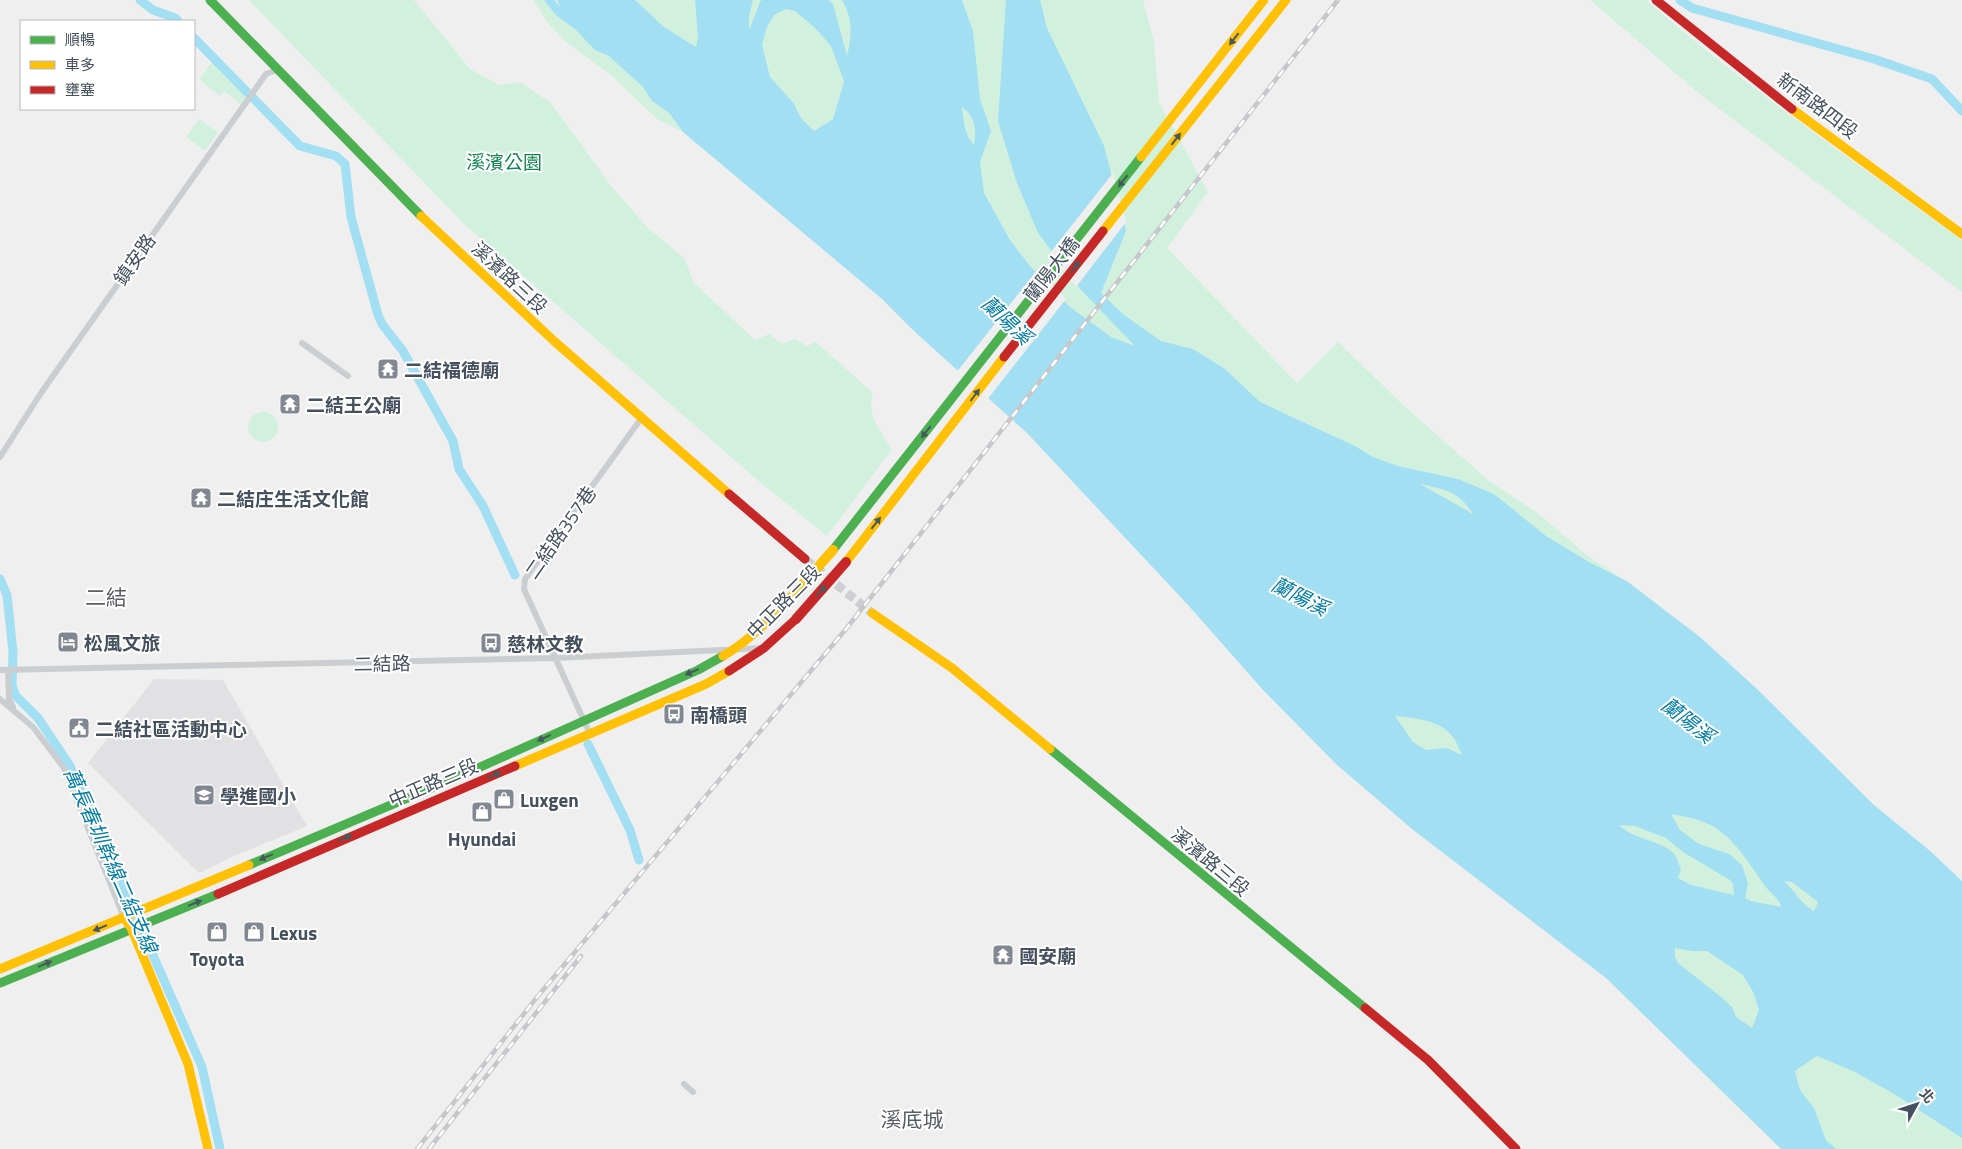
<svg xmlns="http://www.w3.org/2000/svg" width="1962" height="1149" viewBox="0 0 1962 1149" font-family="'Titillium Web','Noto Sans TC',sans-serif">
<rect width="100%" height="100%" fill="#f0efef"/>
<path fill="#e1e0e2" d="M154,679L223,680L307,826L234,856L199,873L88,763Z"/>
<path fill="#d1f1de" d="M249,0H414L470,69L499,85L520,82L551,103L612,187L647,227L685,259L693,282L755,340L769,334L782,344L795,339L807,346L816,342L873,393C866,414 881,432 892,449L827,536L762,484L463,223Z
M533,0H557L562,10L595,50L609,56L644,87L652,101L669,113L683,132L657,119L612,76L566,42L548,23Z
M635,0H724L698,68L638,4Z
M753,0H842C847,7 850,13 851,22C855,48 840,94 833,119L813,132L798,130L767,80L749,33V17Z
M962,0H1143L1154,42L1159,102L1208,192L1167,248L1297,383L1338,342L1402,404L1488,480L1539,514L1589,557L1628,582L1587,570L1481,493L1458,479L1398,466L1373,457L1355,446L1295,418L1101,339L1030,266L1010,240L984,195L964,126L962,106L973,31Z
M1590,0H1646C1746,87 1855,162 1962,240V292L1702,96Z
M213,61L247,94L241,105L224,91L220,96L199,79Z
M199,119L218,132L205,151L186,137Z
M248 427a15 15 0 1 1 30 0a15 15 0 1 1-30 0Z
M1417,483C1446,490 1456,489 1473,515Z
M1293,682L1616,750L1856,922L1962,1072V1149H1836L1826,1140L1814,1108L1800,1090L1795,1071L1817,1056L1665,883Z
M1542,879L1692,938L1743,975L1753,992L1759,1010L1752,1029L1766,1055Z"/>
<path fill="#a2dff2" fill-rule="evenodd" d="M544,0H554L561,8L557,0H635L664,27L696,47L698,38L695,0H753L749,17V30L761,0H829L833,4L847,56C852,36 853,18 842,0H962L973,31L980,99L991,131L980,162L984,193L1010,240L1030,266L1070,307L1111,337L1135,346L1081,290L1038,233L1017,183L998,121L1006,0H1040L1047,28L1104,146L1126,231L1101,293L1124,315L1161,341L1193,349L1225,369L1260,402L1355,446L1373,457L1398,466L1458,479L1494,494L1546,536L1589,562L1628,582L1700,637L1756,688L1874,805L1929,850L1962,881V1138L1891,1092L1853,1071L1817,1056L1795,1071L1800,1090L1814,1108L1826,1140L1836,1149H1781L1606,978L1412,829L1336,764L1263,690L1188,605L1028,434L915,332L882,299L683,132L669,113L652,101L643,87L609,56L595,50L575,29L556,15ZM786,9L795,11L815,28L831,46L844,81L833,119L814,131L801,118L794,104L770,77L762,45L767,27L774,15ZM962,107C975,116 977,131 974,145C964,135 964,121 962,107ZM1420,484C1446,490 1457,490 1473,514ZM1395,716C1414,718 1441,720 1453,737C1457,742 1459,749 1462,755L1447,748L1426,750L1413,742ZM1671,814C1680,816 1689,817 1698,820C1730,829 1747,861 1765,886C1770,893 1780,899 1781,907L1751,901L1745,898L1748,883L1742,865L1729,854L1699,844L1680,830ZM1619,825L1635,826L1666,838L1683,852L1730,880L1733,884L1734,895L1691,885L1678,878L1681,869C1679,865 1677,859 1675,855C1663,840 1633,840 1619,825ZM1784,881L1792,882L1818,902L1814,911C1801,904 1795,891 1784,881ZM1675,948L1692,951H1707L1743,975L1753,992L1759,1010L1752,1028L1736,1017L1732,1007L1721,997L1678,963L1675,957Z"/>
<path fill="#f0efef" d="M1113,173L1126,222L1076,287L1050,253Z
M1037,270L1066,299L987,400L956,373Z"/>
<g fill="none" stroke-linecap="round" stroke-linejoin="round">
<path stroke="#a2dff2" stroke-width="9" d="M140,0L153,10L175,18L178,21
M1680,0L1692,8L1874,59L1932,79L1962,111
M194,38L300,146L336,156L345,164L351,217L378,315L382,324L403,351L453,441L459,469L483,506L515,575
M0,579L7,595L13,652L12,686L16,696L38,718L70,766L202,1067L220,1149
M588,744L630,830L639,860"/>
<path stroke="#cecfd2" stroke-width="9" stroke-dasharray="9 4.5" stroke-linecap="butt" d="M805,559L872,613"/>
<path stroke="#cbced0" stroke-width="6" d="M302,343L348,376
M0,457L41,393L266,74L277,70
M0,670L555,658L763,648
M8,671L9,699L13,707
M0,699L33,727L64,768L124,918
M590,734L524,589L525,579L640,420
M684,1084L693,1092"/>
<path stroke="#4caf50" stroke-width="9" d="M210,0L421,216
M833,550L1141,157
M1050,749L1365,1008
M249,865L469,772L698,670L723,656
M0,983L218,894"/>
<path stroke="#ffc107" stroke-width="9" d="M1792,109L1962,234
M1141,157L1264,0
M421,216L554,341L729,494
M1103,231L1286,0
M846,562L1004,357
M872,613L952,668L1050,749
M723,656C747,642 766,623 785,604
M515,766L706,684L729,671
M124,918L131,928L188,1064L208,1149
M0,969L249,865"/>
<path stroke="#c62828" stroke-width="9" d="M1656,0L1792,109
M1004,357L1103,231
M729,494L805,559
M729,671L764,648L796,619
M218,894L515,766
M1365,1008L1428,1060L1516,1149"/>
<g stroke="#c5c7ca" stroke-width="4.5">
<path id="rail" d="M417,1149L538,996L846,629L1338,0
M429,1149L581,956"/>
</g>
<use href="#rail" stroke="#fff" stroke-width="2.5" stroke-dasharray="8" stroke-linecap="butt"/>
<path stroke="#ffc107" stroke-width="10" d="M785,604L833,550"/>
<path stroke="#c62828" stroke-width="10" d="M796,619L846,562"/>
</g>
<defs><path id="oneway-solid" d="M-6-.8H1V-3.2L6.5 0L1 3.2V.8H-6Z" transform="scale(1.25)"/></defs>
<g fill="#465a5d">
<use href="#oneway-solid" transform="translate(1234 39) rotate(128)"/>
<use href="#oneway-solid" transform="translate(1176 139) rotate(-52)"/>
<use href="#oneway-solid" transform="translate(1123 181) rotate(128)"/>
<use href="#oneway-solid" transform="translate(1075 267) rotate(-52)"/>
<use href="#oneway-solid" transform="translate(975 395) rotate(-53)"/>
<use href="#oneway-solid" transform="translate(926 432) rotate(128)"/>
<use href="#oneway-solid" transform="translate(876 523) rotate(-52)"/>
<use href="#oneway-solid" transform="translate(821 591) rotate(-49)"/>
<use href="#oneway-solid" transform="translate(692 672) rotate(156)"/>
<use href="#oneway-solid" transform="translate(544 738) rotate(156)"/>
<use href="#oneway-solid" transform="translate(494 775) rotate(-23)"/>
<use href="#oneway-solid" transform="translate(345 838) rotate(-23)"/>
<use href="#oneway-solid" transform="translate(266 857) rotate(157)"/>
<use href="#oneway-solid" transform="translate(195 903) rotate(-22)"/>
<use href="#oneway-solid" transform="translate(100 928) rotate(158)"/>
<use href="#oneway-solid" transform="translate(45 964) rotate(-23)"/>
</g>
<defs>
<g id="temple-square" transform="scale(1.125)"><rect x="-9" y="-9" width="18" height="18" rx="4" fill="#818891" stroke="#fff"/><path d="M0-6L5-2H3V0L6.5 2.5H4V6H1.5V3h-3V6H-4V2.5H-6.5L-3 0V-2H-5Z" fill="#fff"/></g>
<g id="hotel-square" transform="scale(1.125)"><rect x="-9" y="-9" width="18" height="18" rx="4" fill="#818891" stroke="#fff"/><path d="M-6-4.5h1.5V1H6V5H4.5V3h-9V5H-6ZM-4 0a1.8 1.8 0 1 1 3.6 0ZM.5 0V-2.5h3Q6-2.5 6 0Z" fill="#fff"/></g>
<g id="bus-square" transform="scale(1.125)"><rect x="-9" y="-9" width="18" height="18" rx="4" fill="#818891" stroke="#fff"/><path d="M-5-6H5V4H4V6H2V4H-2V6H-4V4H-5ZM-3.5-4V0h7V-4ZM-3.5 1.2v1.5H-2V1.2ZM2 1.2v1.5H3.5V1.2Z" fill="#fff"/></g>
<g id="civic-square" transform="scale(1.125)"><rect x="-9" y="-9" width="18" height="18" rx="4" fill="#818891" stroke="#fff"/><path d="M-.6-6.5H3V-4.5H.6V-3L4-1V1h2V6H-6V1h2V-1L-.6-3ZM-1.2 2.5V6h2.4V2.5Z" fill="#fff"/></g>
<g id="school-square" transform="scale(1.125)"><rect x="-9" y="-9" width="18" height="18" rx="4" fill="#818891" stroke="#fff"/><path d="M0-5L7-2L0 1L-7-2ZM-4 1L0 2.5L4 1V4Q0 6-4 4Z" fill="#fff"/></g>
<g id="shop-square" transform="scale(1.125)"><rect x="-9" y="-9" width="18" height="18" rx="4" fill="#818891" stroke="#fff"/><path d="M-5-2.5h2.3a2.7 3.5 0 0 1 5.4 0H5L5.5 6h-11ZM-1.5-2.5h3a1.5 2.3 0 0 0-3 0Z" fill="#fff"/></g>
</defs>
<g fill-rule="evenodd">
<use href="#temple-square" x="388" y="369"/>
<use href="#temple-square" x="290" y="404"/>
<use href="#temple-square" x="201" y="498"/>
<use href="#hotel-square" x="68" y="642"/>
<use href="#bus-square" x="491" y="643"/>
<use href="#bus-square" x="674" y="714"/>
<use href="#civic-square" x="79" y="728"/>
<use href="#school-square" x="204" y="795"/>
<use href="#shop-square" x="504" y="799"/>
<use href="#shop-square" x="482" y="812"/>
<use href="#shop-square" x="217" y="932"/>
<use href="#shop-square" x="254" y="932"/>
<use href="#temple-square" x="1003" y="955"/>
</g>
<g text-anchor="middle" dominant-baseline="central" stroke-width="4" stroke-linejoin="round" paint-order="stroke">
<g font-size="19" fill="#45515e" stroke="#fff">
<text transform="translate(1818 105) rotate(37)">新南路四段</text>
<text transform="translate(134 259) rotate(-55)">鎮安路</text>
<text transform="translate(1051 269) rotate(-52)">蘭陽大橋</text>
<text transform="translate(510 277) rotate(43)">溪濱路三段</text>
<text transform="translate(560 532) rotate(-55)">二結路357巷</text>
<text transform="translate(783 601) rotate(-45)">中正路三段</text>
<text transform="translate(382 663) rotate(-1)">二結路</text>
<text transform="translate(433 782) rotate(-23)">中正路三段</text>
<text transform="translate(1211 861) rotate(40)">溪濱路三段</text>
</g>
<g font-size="19" fill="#0e864e" stroke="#fff">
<text x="504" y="161">溪濱公園</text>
</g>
<g font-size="19" font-weight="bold" fill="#45515e" stroke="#fff" text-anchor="start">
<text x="404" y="369">二結福德廟</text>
<text x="306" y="404">二結王公廟</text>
<text x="217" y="498">二結庄生活文化館</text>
<text x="84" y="642">松風文旅</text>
<text x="507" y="643">慈林文教</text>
<text x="690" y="714">南橋頭</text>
<text x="95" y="728">二結社區活動中心</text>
<text x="220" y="795">學進國小</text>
<text x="520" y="799">Luxgen</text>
<text x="482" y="838" text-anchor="middle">Hyundai</text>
<text x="270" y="932">Lexus</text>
<text x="1019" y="955">國安廟</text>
<text x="217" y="958" text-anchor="middle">Toyota</text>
</g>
<g font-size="20" font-style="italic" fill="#027da5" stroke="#fff">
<text transform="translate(1007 320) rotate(43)">蘭陽溪</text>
<text transform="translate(1300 596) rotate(27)">蘭陽溪</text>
<text transform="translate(1688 720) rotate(38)">蘭陽溪</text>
<text transform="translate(111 860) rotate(66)">萬長春圳幹線二結支線</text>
</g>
<g font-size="21" fill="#5a5e64" stroke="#fff">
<text x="106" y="597">二結</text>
<text x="912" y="1119">溪底城</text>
</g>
</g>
<rect x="20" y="20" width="175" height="90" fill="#ffffff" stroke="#b5b9bf"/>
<rect x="30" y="36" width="25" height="8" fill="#4caf50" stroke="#b5b9bf"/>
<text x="65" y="45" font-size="15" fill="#45515e">順暢</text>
<rect x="30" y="61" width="25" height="8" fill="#ffc107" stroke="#b5b9bf"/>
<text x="65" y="70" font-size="15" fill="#45515e">車多</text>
<rect x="30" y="86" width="25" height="8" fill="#c62828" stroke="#b5b9bf"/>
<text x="65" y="95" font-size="15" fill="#45515e">壅塞</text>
<g transform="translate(1917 1104) rotate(50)" stroke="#ffffff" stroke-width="4" paint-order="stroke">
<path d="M0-4L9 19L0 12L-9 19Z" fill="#45515e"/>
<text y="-8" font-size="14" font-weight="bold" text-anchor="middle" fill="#45515e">北</text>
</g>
</svg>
